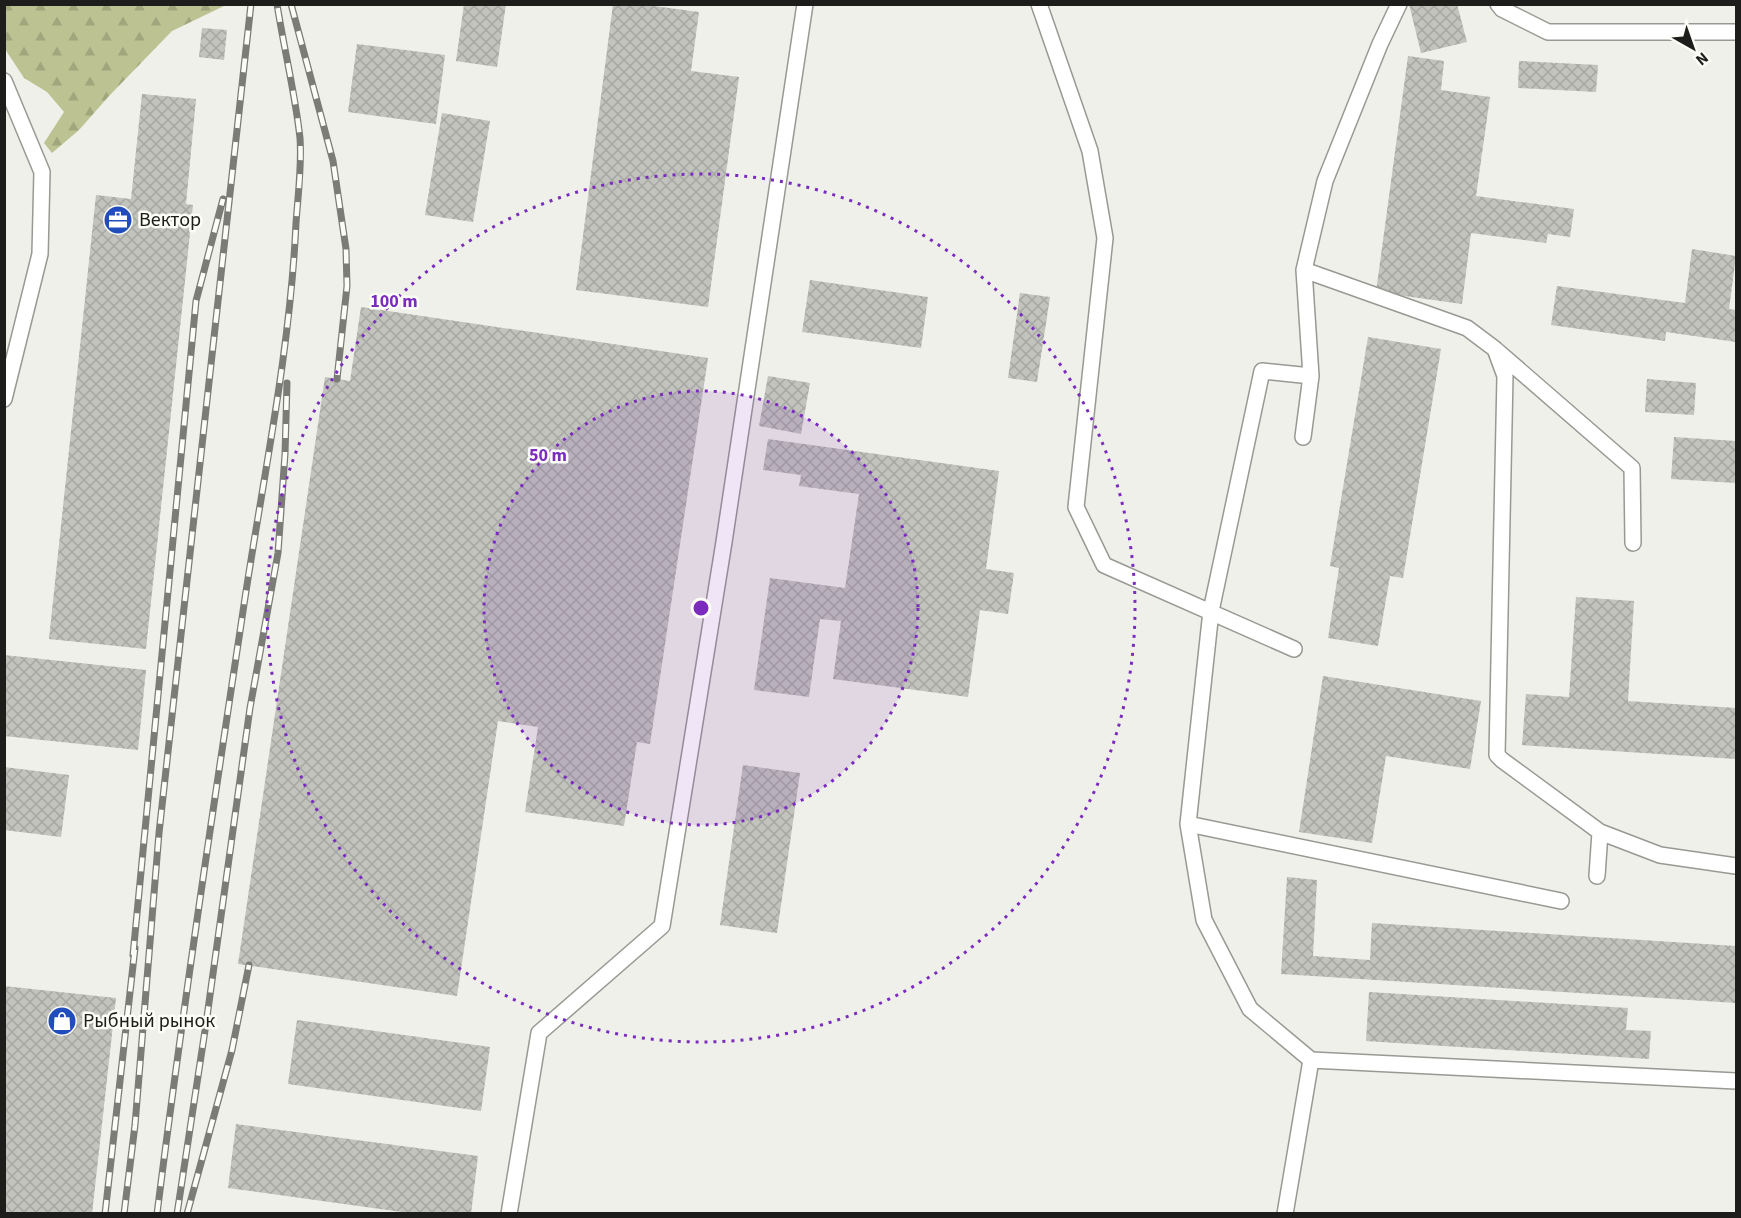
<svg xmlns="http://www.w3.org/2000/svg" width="1741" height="1218" viewBox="0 0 1741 1218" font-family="'Source Sans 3',sans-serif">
<defs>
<pattern id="forest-firs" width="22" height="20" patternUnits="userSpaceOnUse" patternTransform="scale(1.5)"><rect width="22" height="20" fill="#bcc292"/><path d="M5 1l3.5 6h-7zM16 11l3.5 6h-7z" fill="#a1a67d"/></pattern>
<pattern id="building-cross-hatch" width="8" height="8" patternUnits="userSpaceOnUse" patternTransform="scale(1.5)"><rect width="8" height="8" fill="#c2c3bd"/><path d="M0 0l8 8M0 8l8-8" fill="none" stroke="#a6a7a2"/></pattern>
</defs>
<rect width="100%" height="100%" fill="#eff0e9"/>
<path fill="url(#forest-firs)" d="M4,5L5,4L226,5L172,31L109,96L79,130L52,153L44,143L64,112L47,92L24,78L5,49Z"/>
<path fill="url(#building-cross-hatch)" d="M464,4H506L497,67L456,61Z
M613,4H639L699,12L691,71L739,77L708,307L576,290Z
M1409,4H1457L1467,42L1421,53Z
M202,28L227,30L224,60L199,57Z
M357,44L445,55L436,124L348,112Z
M1408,56L1444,61L1441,90L1490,97L1476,196L1574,209L1570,237L1548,234L1546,243L1471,233L1462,304L1376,292Z
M1519,61L1598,65L1596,92L1518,88Z
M142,94L196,99L186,204L193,205L146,649L49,639L96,195L131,199Z
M442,113L490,121L473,222L425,215Z
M1692,249L1736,256L1729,309L1736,310V342L1666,332L1665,341L1551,325L1557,286L1685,303Z
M810,280L928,297L921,348L802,332Z
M1020,293L1050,297L1037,382L1008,378Z
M361,307L708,358L650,744L637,742L624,826L525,812L538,727L498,721L457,996L238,964L325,377L350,381Z
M1368,337L1441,349L1403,578L1390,576L1378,646L1328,638L1339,568L1330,566Z
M768,376L810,383L801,434L759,426Z
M1647,379L1696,383L1694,415L1645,412Z
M1674,437L1736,441V483L1671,479Z
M768,439L999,471L986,569L1014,573L1008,614L980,610L968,697L833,679L841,621L820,619L809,697L754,690L770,578L845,588L859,494L799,486L801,475L763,470Z
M1576,597L1634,601L1628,701L1736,708V759L1522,745L1526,694L1569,697Z
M4,655L146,670L138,750L4,736Z
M1323,676L1481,701L1470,769L1386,756L1372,843L1299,832Z
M743,765L800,773L777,933L720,925Z
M4,767L69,775L61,837L4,830Z
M1287,877L1317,880L1313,956L1370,960L1372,923L1736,946V1003L1281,974Z
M4,986L116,998L92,1214H4Z
M1369,992L1628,1008L1626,1030L1651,1031L1649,1059L1366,1041Z
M297,1020L490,1047L481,1111L288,1084Z
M236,1124L478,1156L471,1214H416L228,1188Z"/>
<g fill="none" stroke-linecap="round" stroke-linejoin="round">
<g stroke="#989993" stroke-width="18">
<path id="lane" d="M1039,4L1090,151L1105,238L1076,507L1104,565L1294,649
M1498,4L1502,9L1548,32H1736
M4,81L42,172L40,254L4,399
M1304,270L1467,328L1495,349L1505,376L1497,755L1502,760L1600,832L1597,876
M1496,350L1632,468L1633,543
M1303,437L1311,376L1304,270L1325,181L1380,44L1399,4
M1188,824L1561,901
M1600,832L1660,855L1736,866
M1311,1060L1736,1081
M509,1214L539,1033L662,926L724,542L805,4
M1285,1214L1311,1060L1250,1009L1204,920L1188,824L1211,611L1262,371L1311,376"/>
</g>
<use href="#lane" stroke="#fff" stroke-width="15"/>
<g stroke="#7b7c78" stroke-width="7">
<path id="rail" d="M291,4L333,161L346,249L347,286L337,379
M133,955L196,301L223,199
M105,1214L135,948
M124,1214L135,1125L159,833L251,4
M157,1214C182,1015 212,816 242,618C261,487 290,356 296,223C298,195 302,165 300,138C295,93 284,49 277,4
M177,1214L206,1024L250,708L278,553L285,454L287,383
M187,1214L232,1050L249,965"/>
</g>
<use href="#rail" stroke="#fcfdf7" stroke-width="4.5" stroke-dasharray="14" stroke-linecap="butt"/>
</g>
<circle cx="701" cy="608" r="217" fill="#7b2cbf" fill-opacity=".12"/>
<g fill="none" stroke="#7b2cbf" stroke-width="3" stroke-dasharray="3 6">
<circle cx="701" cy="608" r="217"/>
<circle cx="701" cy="608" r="434"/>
</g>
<defs>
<g id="office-disc" transform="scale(1.5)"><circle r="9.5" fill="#204dbb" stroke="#fcfdf7"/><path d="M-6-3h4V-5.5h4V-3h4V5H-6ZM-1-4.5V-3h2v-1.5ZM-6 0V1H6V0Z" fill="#fff"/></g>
<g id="shop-disc" transform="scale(1.5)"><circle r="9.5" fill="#204dbb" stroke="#fcfdf7"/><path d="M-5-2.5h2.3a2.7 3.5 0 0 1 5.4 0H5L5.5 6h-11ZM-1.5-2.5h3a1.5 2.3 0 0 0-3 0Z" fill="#fff"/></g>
</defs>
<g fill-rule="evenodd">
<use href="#office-disc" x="118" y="220"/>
<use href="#shop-disc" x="62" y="1021"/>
</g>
<g text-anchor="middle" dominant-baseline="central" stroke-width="5" stroke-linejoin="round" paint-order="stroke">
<g font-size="20" fill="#1d1d1b" stroke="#fcfdf7" text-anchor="start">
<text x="139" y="220">Вектор</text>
<text x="83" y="1021">Рыбный рынок</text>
</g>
</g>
<circle cx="701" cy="608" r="9" fill="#7b2cbf" stroke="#fcfdf7" stroke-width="3"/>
<g font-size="18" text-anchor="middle" font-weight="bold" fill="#7b2cbf" stroke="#fcfdf7" stroke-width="5" stroke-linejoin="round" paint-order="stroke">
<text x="394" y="307">100 m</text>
<text x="548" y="461">50 m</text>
</g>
<rect width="1741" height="1218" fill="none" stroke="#1d1d1b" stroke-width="12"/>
<g transform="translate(1693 48) rotate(140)" stroke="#fcfdf7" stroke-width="4.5" paint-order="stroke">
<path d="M0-4.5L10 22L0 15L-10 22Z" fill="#1d1d1b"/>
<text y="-9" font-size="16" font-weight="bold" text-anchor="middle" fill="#1d1d1b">N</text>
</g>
</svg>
